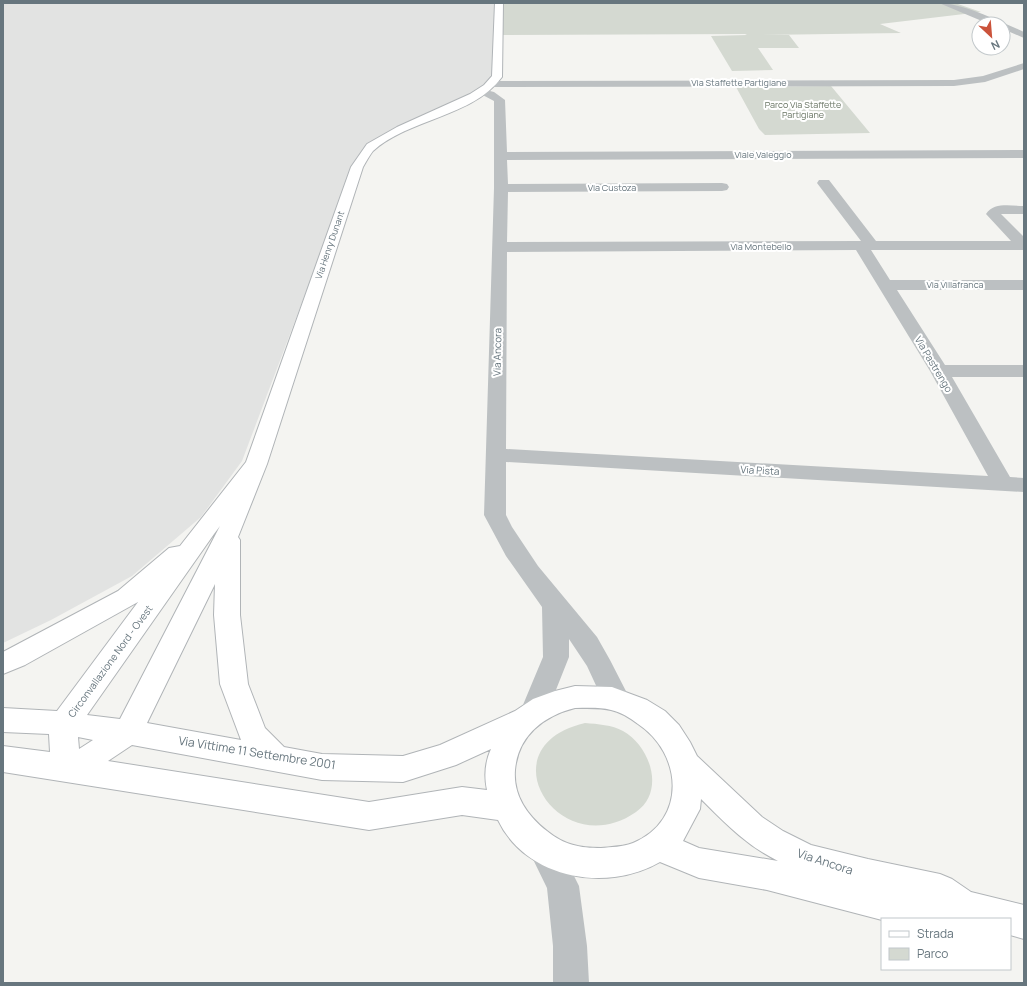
<svg xmlns="http://www.w3.org/2000/svg" width="1027" height="986" font-family="Manrope,sans-serif">
  <style>
    .built { fill: #e2e3e2 }
    .green { fill: #d4d9d1 }
    .lines { fill: none; stroke-linecap: round; stroke-linejoin: round }
    .major-casing { stroke: #b0b4b7; stroke-width: 2 }
    .minor { fill: #bcc0c2; fill-rule: evenodd }
    .major { fill: #fff; fill-rule: evenodd }
    .labels { text-anchor: middle; stroke-width: 4; stroke-linejoin: round; paint-order: stroke }
    .far-street-label { font-size: 9px; fill: #67767e; stroke: #fff }
    .far-park-label { font-size: 9px; fill: #6a7665; stroke: #fff }
    .street-label { font-size: 10px; fill: #67767e; stroke: #fff }
    .near-street-label { font-size: 12px; fill: #67767e; stroke: #fff }
  </style>
  <rect width="100%" height="100%" fill="#f4f4f1"/>
  <!-- built -->
  <path class="built" d="M 3,3 L 497,3 L 496,74 L 484,86 L 458,101 L 377,138 L 357,157 L 242,461 L 201,517 L 132,576 L 51,620 L 3,643 Z"/>
  <!-- green -->
  <path class="green" d="M 497,3 L 955,3 L 981,12 L 880,24 L 901,33 L 757,35 L 789,35 L 799,48 L 758,48 L 773,70 L 732,71 L 711,36 L 747,35 L 745,34 L 497,35 Z
    M 831,86 L 870,133 L 765,135 L 759,129 L 736,87 Z
    M 585,723 C 598,724 612,725 623,731 C 650,746 666,791 636,812 C 560,865 483,747 585,723 Z"/>
  <g class="lines">
    <!-- major casing -->
    <g class="major-casing">
      <path id="major" d="M 495,3 L 503,3 L 502,77 C 473,117 408,119 373,151 C 369,156 366,162 363,167 L 267,464 L 238,537 L 240,540 L 240,615 L 248,684 L 265,728 L 284,747 L 322,754 L 403,756 L 440,745 L 515,711 L 533,699 L 555,691 L 575,686 L 612,687 L 647,700 L 665,711 L 679,725 L 690,742 L 697,756 L 762,817 L 783,831 L 811,845 L 868,859 L 940,874 L 952,879 L 971,892 L 1024,905 L 1024,939 L 1010,935 L 1010,919 L 882,920 L 767,890 L 699,878 L 660,862 C 607,893 526,879 498,820 L 462,815 L 369,830 L 3,772 L 3,746 L 50,752 L 49,734 L 3,732 L 3,708 L 57,711 L 138,602 L 25,665 L 3,674 L 3,652 L 118,591 L 169,548 L 180,546 L 246,462 L 351,167 L 367,144 L 397,127 L 470,94 L 484,85 L 492,76 ZM 220,526 L 120,719 L 87,715 L 214,534 ZM 215,584 L 214,615 L 220,684 L 241,740 L 147,723 ZM 575,708 C 587,708 600,707 611,710 C 621,712 630,718 638,724 C 682,753 688,820 633,843 C 623,847 611,847 601,848 C 580,848 564,845 547,831 C 528,816 513,796 515,770 C 518,736 543,716 575,708 ZM 78,737 L 93,740 L 79,749 ZM 132,745 L 322,780 L 403,782 L 456,765 L 491,749 C 485,762 484,776 487,790 L 462,787 L 369,802 L 108,761 ZM 701,799 C 725,823 747,846 778,861 L 699,848 L 683,841 L 700,809 Z"/>
    </g>
    <!-- minor -->
    <path class="minor" d="M 939,3 C 962,3 1002,22 1024,32 L 1024,38 L 1003,29 L 1003,24 L 989,24 Z
      M 1024,63 L 1024,69 L 985,82 L 954,86 L 493,87 L 488,84 L 493,81 L 954,80 L 983,76 Z
      M 482,89 L 494,92 L 505,100 L 507,152 L 1024,150 L 1024,158 L 507,160 L 508,184 L 722,183 L 727,184 L 729,187 L 727,190 L 722,191 L 508,192 L 507,242 L 861,241 L 817,183 L 819,180 L 829,180 L 876,241 L 1011,241 L 986,214 C 994,202 1010,206 1024,206 L 1024,214 L 1001,214 L 1024,237 L 1024,250 L 871,250 L 890,280 L 1024,280 L 1024,290 L 897,290 L 945,365 L 1024,365 L 1024,377 L 952,377 L 1010,477 L 1024,478 L 1024,492 L 506,462 L 506,515 L 512,527 L 538,566 L 597,637 L 610,660 L 630,699 L 626,707 L 616,710 L 606,707 L 587,666 L 569,639 L 569,657 L 544,720 L 534,724 L 524,720 L 520,712 L 543,657 L 542,607 L 506,556 L 484,515 L 494,188 L 494,101 L 477,92 ZM 856,250 L 930,371 L 988,476 L 506,449 L 507,252 Z
      M 544,834 L 555,838 L 579,886 L 587,946 L 589,983 L 553,983 L 553,946 L 547,888 L 528,849 L 533,838 Z"/>
    <!-- major -->
    <use href="#major" class="major"/>
  </g>
  <g class="labels">
    <!-- far-street labels -->
    <g class="far-street-label">
      <text x="739" y="86">Via Staffette Partigiane</text>
      <text x="763" y="158">Viale Valeggio</text>
      <text x="612" y="191">Via Custoza</text>
      <text transform="translate(330 245) rotate(-71)" y="3">Via Henry Dunant</text>
      <text x="761" y="250">Via Montebello</text>
      <text x="955" y="288">Via Villafranca</text>
    </g>
    <!-- far-park labels -->
    <g class="far-park-label">
      <text x="803" y="108">Parco Via Staffette<tspan x="803" dy="10">Partigiane</tspan></text>
    </g>
    <!-- street labels -->
    <g class="street-label">
      <text transform="translate(497 352) rotate(-89)" y="4">Via Ancora</text>
      <text transform="translate(934 364) rotate(59)" y="4">Via Pastrengo</text>
      <text transform="translate(760 470) rotate(3)" y="4">Via Pista</text>
      <text transform="translate(110 661) rotate(-54)" y="4">Circonvallazione Nord - Ovest</text>
    </g>
    <!-- near-street labels -->
    <g class="near-street-label">
      <text transform="translate(257 753) rotate(9)" y="4">Via Vittime 11 Settembre 2001</text>
      <text transform="translate(825 862) rotate(18)" y="4">Via Ancora</text>
    </g>
  </g>
  <!-- border -->
  <rect width="1027" height="986" fill="none" stroke="#67767e" stroke-width="8"/>
  <!-- legend -->
  <rect x="881" y="918" width="130" height="52" fill="#ffffff" stroke="#c2c8cb"/>
  <rect x="889" y="931" width="20" height="6" fill="#ffffff" stroke="#c2c8cb"/>
  <text x="917" y="938" font-size="12" fill="#67767e">Strada</text>
  <rect x="889" y="948" width="20" height="12" fill="#d4d9d1" stroke="#c2c8cb"/>
  <text x="917" y="958" font-size="12" fill="#67767e">Parco</text>
  <!-- north arrow -->
  <g transform="translate(991 36) rotate(154)"><circle r="19" fill="#ffffff" stroke="#c2c8cb"/>
  <path d="M0-3L7 15L0 10L-7 15Z" fill="#cb533b"/>
  <text y="-6" font-size="11" font-weight="bold" text-anchor="middle" fill="#67767e">N</text>
  </g>
</svg>
